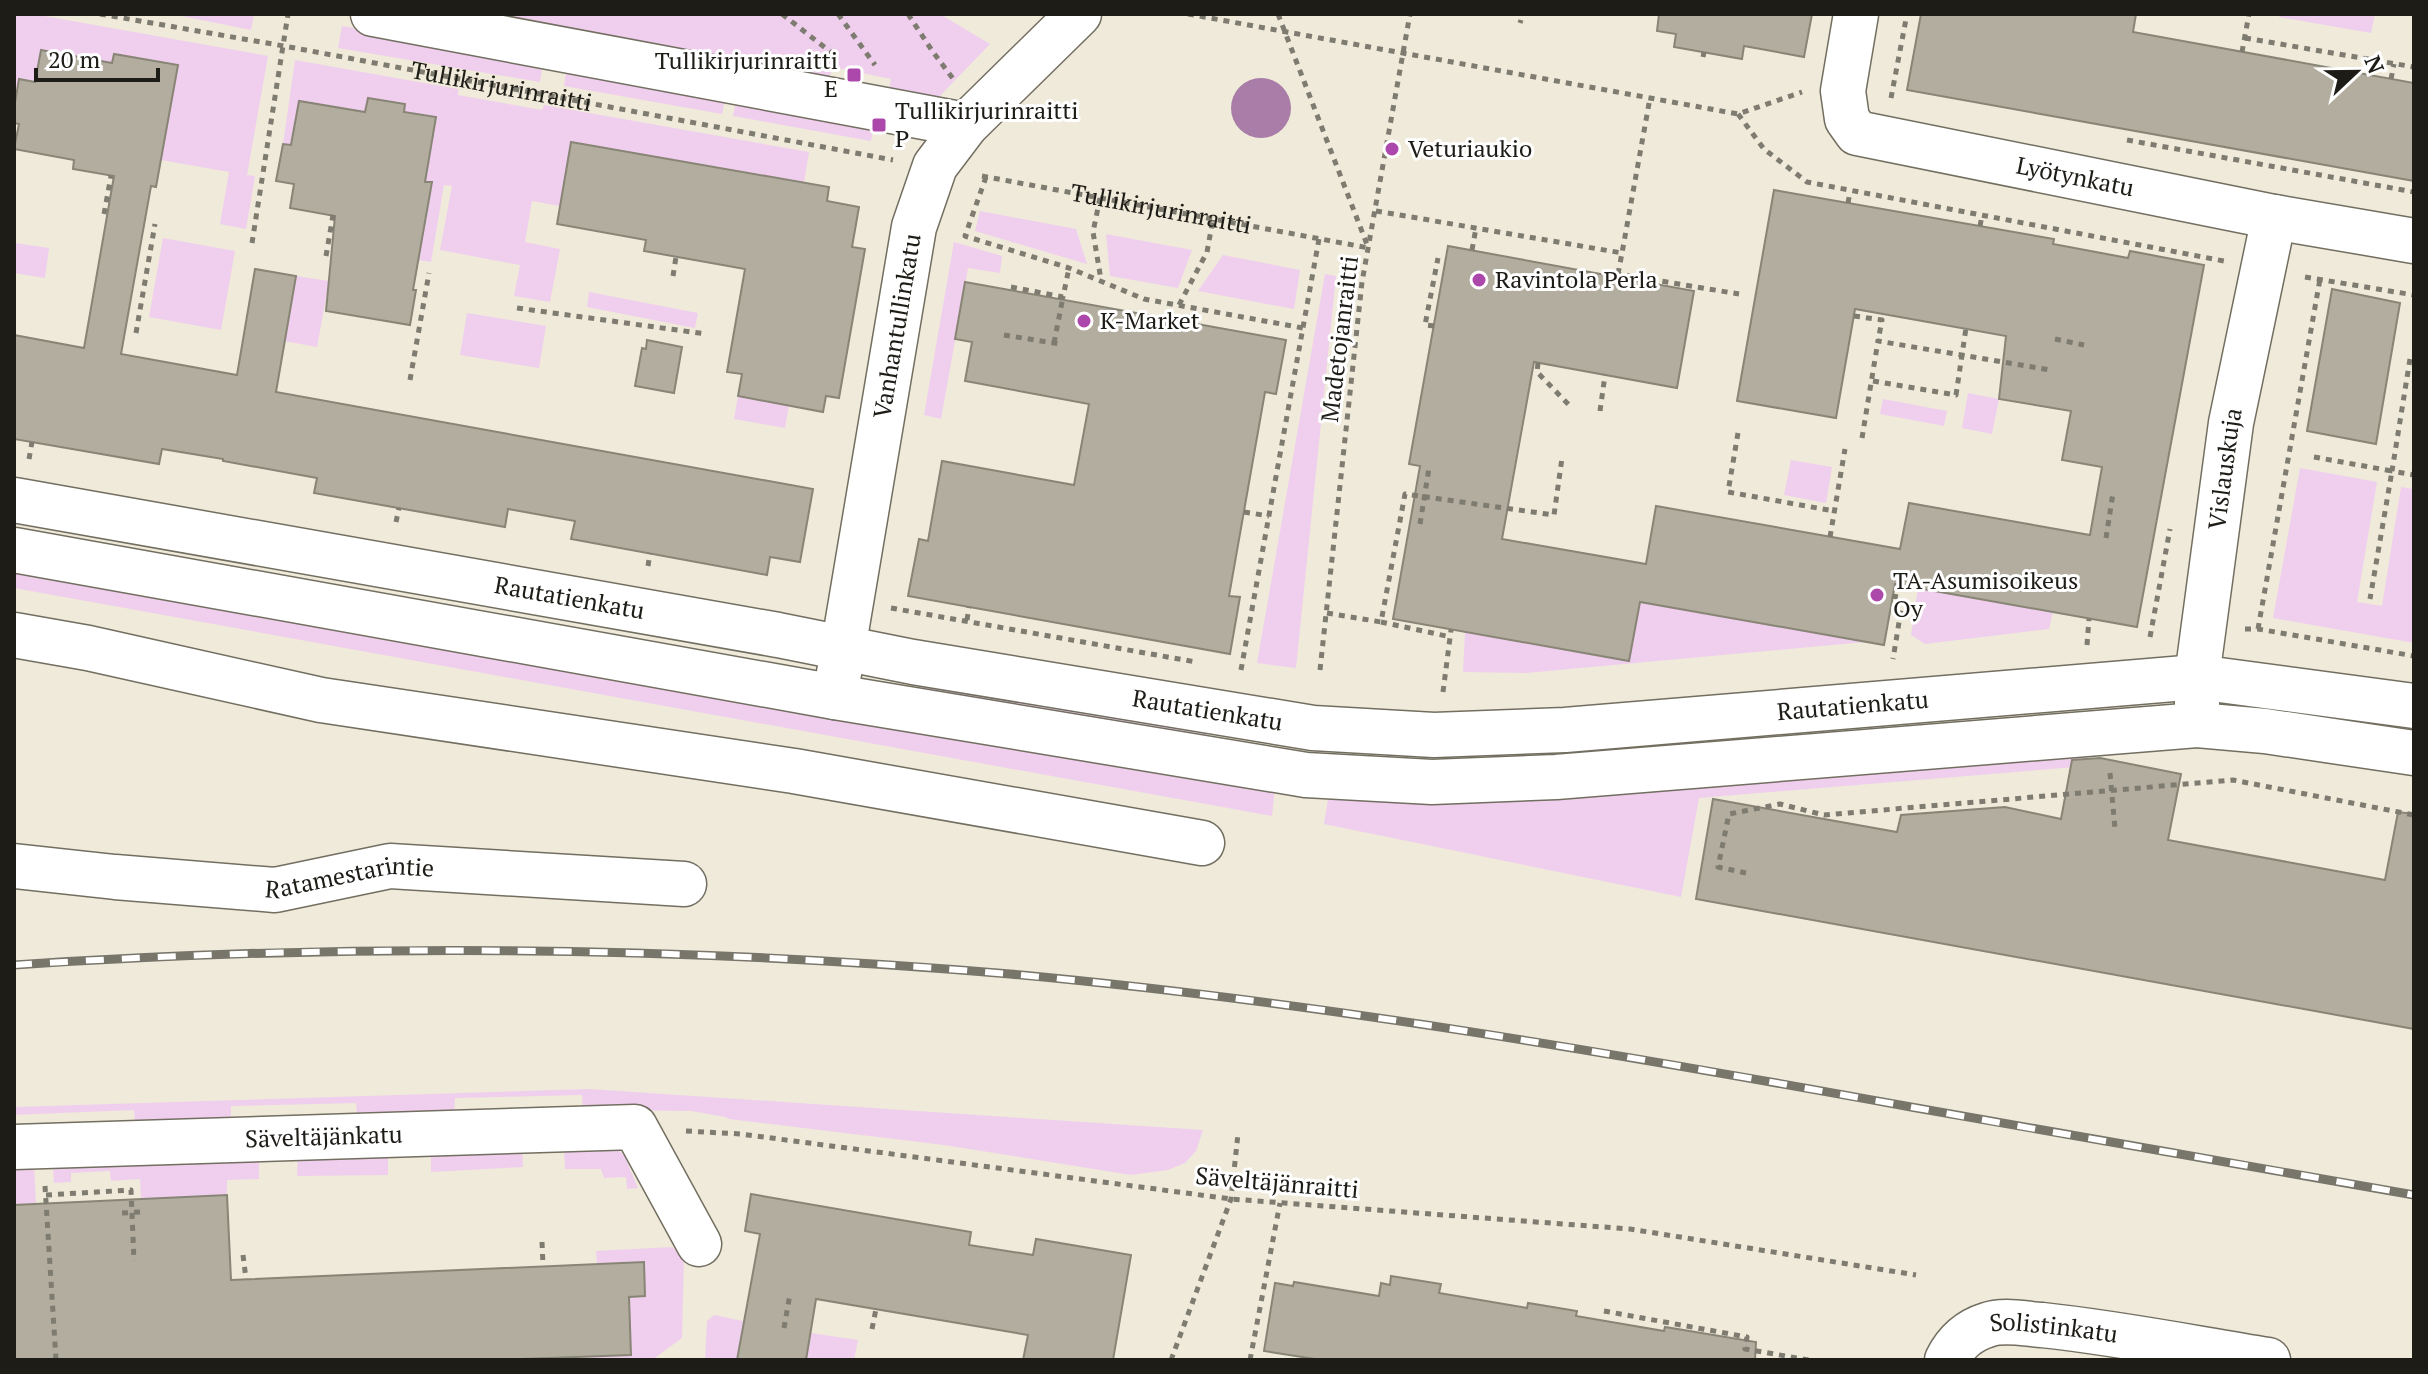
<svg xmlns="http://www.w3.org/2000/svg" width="2428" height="1374" font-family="'PT Serif',serif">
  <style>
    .green { fill: #f0cfee }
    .water { fill: #a97da8 }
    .building { fill: #b2ad9e; stroke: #898576; stroke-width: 2 }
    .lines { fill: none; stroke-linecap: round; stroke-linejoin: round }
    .minor-casing { stroke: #726e60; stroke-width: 47 }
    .major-casing { stroke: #726e60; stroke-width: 47 }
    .path { stroke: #7e7b70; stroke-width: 5; stroke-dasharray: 6 6; stroke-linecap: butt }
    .minor { stroke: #fff; stroke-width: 44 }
    .major { stroke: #fff; stroke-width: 44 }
    .rail-casing { stroke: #78756b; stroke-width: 9 }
    .rail { stroke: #fff; stroke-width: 6; stroke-dasharray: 18; stroke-linecap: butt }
    .poi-dot { fill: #ac47ac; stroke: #fff; stroke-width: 3 }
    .labels { text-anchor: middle; stroke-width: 6; stroke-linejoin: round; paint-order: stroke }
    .poi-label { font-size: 24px; fill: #1e1c17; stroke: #fff; text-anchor: start }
    .street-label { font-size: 24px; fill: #1e1c17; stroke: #fff }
  </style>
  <rect width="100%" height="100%" fill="#efeada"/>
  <!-- green -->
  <path class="green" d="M 14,14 L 33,14 L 268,56 L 247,175 L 255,176 L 246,229 L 220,224 L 229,172 L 161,160 L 178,66 L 114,54 L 112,63 L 41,50 L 35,82 L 19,79 L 16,97 L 14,96 Z
    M 171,14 L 254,14 L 251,30 Z
    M 465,14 L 940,14 L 990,44 L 937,99 L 889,89 L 891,79 L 833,67 L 829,78 Z
    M 2280,14 L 2375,14 L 2371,33 L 2279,17 Z
    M 342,26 L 543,61 L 540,82 L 338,48 Z
    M 295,60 L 458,89 L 458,95 L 542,110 L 544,105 L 809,152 L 804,183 L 571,142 L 560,206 L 532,201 L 525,242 L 560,249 L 550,302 L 514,296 L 520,265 L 440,250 L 452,186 L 444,185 L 431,262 L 418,260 L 431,182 L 425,182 L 436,117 L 404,112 L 405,104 L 368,98 L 365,112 L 299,101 L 291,145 L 283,144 Z
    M 567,66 L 726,94 L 722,114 L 564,86 Z
    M 737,96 L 844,115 L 842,125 L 873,131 L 871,141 L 733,116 Z
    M 980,211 L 1076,229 L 1087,264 L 975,231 Z
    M 1106,234 L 1192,250 L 1178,288 L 1110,276 Z
    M 163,238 L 235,251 L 221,330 L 149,317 Z
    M 954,242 L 1002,256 L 1000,273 L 968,268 L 941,419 L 924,415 Z
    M 15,243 L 49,248 L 45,278 L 14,273 Z
    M 1223,255 L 1300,270 L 1294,309 L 1198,291 Z
    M 1325,274 L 1336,276 L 1296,668 L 1257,663 Z
    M 296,276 L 329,281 L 317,347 L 284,341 Z
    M 589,292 L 698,313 L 695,328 L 587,307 Z
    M 467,313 L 546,326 L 539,368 L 460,355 Z
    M 1968,393 L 1999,399 L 1992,434 L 1962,428 Z
    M 738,396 L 789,405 L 785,428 L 734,419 Z
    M 1883,399 L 1947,411 L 1944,426 L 1880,414 Z
    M 1791,460 L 1832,467 L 1826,503 L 1784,495 Z
    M 2300,468 L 2377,482 L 2357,602 L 2382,606 L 2401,487 L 2414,489 L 2414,643 L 2273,618 Z
    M 14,564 L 1275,787 L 1272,816 L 14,588 Z
    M 1918,588 L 2053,612 L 2049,629 L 1925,644 L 1911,635 Z
    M 1640,602 L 1865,642 L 1526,673 L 1463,672 L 1465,632 L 1628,661 Z
    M 915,684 L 1207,733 L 1207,736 L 921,690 Z
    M 2086,748 L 2088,766 L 1699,798 L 1681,897 L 1324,824 L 1329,793 Z
    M 589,1089 L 1203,1130 L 1196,1151 L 1185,1163 L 1168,1170 L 1131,1175 L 944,1145 L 729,1119 L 725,1117 L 692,1111 L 583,1110 L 582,1095 L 455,1098 L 454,1114 L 357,1116 L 356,1103 L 231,1106 L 231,1120 L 135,1124 L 134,1110 L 14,1115 L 14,1107 Z
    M 613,1146 L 624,1155 L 638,1188 L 627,1189 L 626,1177 L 604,1178 L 601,1169 L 565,1169 L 564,1147 Z
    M 522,1148 L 523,1167 L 431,1172 L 431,1153 Z
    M 388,1152 L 388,1175 L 297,1176 L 298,1153 Z
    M 259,1156 L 259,1179 L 227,1180 L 227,1195 L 141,1199 L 140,1179 L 111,1181 L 110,1171 L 71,1173 L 71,1182 L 54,1183 L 53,1165 Z
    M 34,1165 L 36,1204 L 14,1205 L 14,1166 Z
    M 672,1247 L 684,1256 L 682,1338 L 652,1360 L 496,1360 L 631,1355 L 629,1297 L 645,1296 L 644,1262 L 597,1264 L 596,1251 Z
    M 714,1315 L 743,1321 L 737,1360 L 705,1360 L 707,1321 Z
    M 811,1333 L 858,1340 L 854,1360 L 806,1360 Z"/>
  <!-- water -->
  <path class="water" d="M1231 108a30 30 0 1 1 60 0a30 30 0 1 1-60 0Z"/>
  <!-- building -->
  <path class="building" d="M 1659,14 L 1812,14 L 1804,57 L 1744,46 L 1742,59 L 1674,47 L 1676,34 L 1657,31 Z
    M 1921,14 L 2136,14 L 2133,32 L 2414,83 L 2414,181 L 1907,90 Z
    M 41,50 L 112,63 L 114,54 L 178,65 L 156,187 L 151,186 L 121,354 L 237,375 L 255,269 L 296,276 L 276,392 L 813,489 L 800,562 L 770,557 L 767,575 L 571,539 L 575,521 L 508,509 L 505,527 L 314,493 L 317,478 L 223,461 L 223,459 L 162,449 L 159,464 L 14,439 L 14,335 L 84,348 L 114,176 L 73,169 L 74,160 L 14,149 L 19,124 L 14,123 L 14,108 L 19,79 L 35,82 Z
    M 368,98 L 405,104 L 404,112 L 436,117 L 425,182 L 432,182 L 413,290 L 416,290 L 410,325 L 326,311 L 335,216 L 290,208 L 294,184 L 276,181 L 283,144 L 291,145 L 299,101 L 365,112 Z
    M 571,142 L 829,187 L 827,201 L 859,207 L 852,247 L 865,249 L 839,398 L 826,396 L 823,412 L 738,396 L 742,374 L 727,372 L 745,269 L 644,251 L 646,240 L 557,224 Z
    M 1774,190 L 2054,239 L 2053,244 L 2128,258 L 2130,251 L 2204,265 L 2137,627 L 1895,584 L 1884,645 L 1640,602 L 1629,661 L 1393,619 L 1420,466 L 1409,464 L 1448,246 L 1694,291 L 1677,388 L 1534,362 L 1502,539 L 1646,564 L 1656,506 L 1900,549 L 1909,503 L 2090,535 L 2102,467 L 2062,460 L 2071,411 L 1999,399 L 2006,336 L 1855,309 L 1836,418 L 1737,401 Z
    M 965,282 L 1286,340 L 1276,394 L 1265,392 L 1229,596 L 1240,597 L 1230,654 L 908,596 L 919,539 L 928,541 L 942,461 L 1074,485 L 1089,404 L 965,381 L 972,342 L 955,339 Z
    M 2332,289 L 2400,303 L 2376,444 L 2307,431 Z
    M 647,340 L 682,347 L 674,393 L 635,386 L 642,348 L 646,349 Z
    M 2100,758 L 2181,774 L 2168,840 L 2385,880 L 2398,812 L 2414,814 L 2414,1029 L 1696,899 L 1713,799 L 1897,832 L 1901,815 L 2005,807 L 2061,819 L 2072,760 Z
    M 751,1194 L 971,1232 L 969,1245 L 1033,1255 L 1036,1239 L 1131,1255 L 1113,1360 L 1023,1360 L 1028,1335 L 816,1299 L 806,1360 L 737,1360 L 760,1234 L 745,1231 Z
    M 227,1195 L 231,1280 L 644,1262 L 645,1296 L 629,1297 L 631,1355 L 496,1360 L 14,1360 L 14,1205 Z
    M 1391,1276 L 1441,1284 L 1439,1293 L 1527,1308 L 1528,1303 L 1577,1311 L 1576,1316 L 1664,1331 L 1665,1327 L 1756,1342 L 1755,1360 L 1321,1360 L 1264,1351 L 1275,1283 L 1293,1286 L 1294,1282 L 1379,1296 L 1381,1283 L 1390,1285 Z"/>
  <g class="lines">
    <!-- minor casing -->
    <g class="minor-casing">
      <g id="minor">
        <path d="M 373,14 L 966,125"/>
        <path id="s3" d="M 1856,14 L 1843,91 L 1847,119 L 1857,133 L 2274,217 L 2414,241"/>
        <path d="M 14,635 L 88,648 L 321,700 L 794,771 L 1202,843"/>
        <path id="s4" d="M 835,697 L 914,227 L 935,166 L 966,125 L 1079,14"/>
        <path id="s5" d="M 2197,725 L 2197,677 L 2231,423 L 2274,217"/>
        <path id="s6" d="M 14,866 L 115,877 L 275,890 L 390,866 L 684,884"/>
        <path id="s7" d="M 14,1147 L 635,1127 L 699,1244"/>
        <path id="s8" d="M 1947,1360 C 1956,1342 1968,1331 1987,1325 C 2004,1319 2025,1324 2042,1325 C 2118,1333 2193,1348 2268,1360"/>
      </g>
    </g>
    <!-- major casing -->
    <g class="major-casing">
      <g id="major">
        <path id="s9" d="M 14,500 L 778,635 L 913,662 L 1313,728 L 1434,735 L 1565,730 L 2197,677 L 2414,706"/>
        <path d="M 14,550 L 835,697 L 1306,775 L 1432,782 L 1556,777 L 2197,725 L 2265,731 L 2414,753"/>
      </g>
    </g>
    <!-- path -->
    <g class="path">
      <path id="s1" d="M 100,14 L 284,46 L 893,160"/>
      <path d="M 782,14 L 837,57"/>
      <path d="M 838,14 L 875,65"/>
      <path d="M 908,14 L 933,52 L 954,80"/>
      <path d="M 1188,14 L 1738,114 L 1802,92"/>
      <path d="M 1278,14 L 1368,247"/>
      <path d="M 1520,23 L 1521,20"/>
      <path d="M 2245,38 L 2414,67"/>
      <path d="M 2242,52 L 2249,14"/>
      <path d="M 1703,57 L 1704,52"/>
      <path d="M 2391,79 L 2394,64"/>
      <path d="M 1891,98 L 1907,14"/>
      <path d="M 1738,114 L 1764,149 L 1807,182 L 2224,261"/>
      <path d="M 2127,140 L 2414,192"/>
      <path id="s2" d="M 982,176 L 1369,248"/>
      <path d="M 986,177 L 965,236 L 1069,268 L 1144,299 L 1303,328"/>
      <path d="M 1100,198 L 1093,232 L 1101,280"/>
      <path d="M 1848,203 L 1850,192"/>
      <path d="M 1376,211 L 1622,253 L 1650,98"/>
      <path d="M 104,214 L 111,176"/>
      <path d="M 1980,226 L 1982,216"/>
      <path d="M 252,243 L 288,14"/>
      <path d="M 1472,250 L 1476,228"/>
      <path d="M 326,256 L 333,215"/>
      <path d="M 1618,274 L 1622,253"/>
      <path d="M 673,276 L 676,257"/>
      <path d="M 1618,277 L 1618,274 L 1739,294"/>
      <path d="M 2305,277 L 2414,295"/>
      <path d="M 1011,287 L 1063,297 L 1069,268"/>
      <path d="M 1179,305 L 1207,252 L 1213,219"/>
      <path d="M 517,308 L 706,334"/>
      <path d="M 1854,316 L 1882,320 L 1878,341"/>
      <path d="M 1434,326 L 1425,325 L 1438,258"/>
      <path d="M 136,333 L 155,224"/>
      <path d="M 1004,335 L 1060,344"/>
      <path d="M 2055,339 L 2084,345"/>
      <path d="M 1054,343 L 1063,297"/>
      <path d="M 2410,359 L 2392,471 L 2414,475"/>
      <path d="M 1538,363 L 1537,372 L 1570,406"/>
      <path d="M 410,380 L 429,273"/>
      <path d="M 1873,381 L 1956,395 L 1966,328"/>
      <path d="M 1600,411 L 1605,375"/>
      <path d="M 1738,433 L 1728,492 L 1834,511"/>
      <path d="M 1862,438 L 1878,341 L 2050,370"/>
      <path d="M 2314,457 L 2392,471 L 2370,599"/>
      <path d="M 29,459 L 32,442"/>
      <path d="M 1244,512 L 1269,516"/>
      <path d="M 396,522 L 399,508"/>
      <path d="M 1420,524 L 1429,468"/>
      <path d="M 1830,537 L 1845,449"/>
      <path d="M 2106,538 L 2113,493"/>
      <path d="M 648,566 L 650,553"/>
      <path d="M 1892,596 L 1903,598 L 1893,659"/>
      <path d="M 891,608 L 1196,662"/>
      <path d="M 1327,613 L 1381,622 L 1405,494 L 1554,515 L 1562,458"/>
      <path d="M 967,620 L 969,607"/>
      <path d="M 1381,622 L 1451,637"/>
      <path d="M 2245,629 L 2258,629 L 2414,656"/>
      <path d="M 2258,629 L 2320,279"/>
      <path d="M 2150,637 L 2170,529"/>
      <path d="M 2087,645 L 2089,619"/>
      <path d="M 1241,670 L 1319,239"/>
      <path d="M 1320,670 L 1362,282 L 1410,14"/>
      <path d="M 1443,692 L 1451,630"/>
      <path d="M 2110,773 L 2115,829"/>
      <path d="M 1746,873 L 1718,867 L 1729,814 L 1780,804 L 1824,815 L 2233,780 L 2414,815"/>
      <path d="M 686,1131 L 741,1134 L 1231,1199 L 1630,1229 L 1916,1275"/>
      <path d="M 45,1186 L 56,1360"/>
      <path d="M 46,1195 L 131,1190 L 134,1261"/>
      <path d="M 122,1213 L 141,1212"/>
      <path d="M 542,1242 L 543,1266"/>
      <path d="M 243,1255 L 246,1279"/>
      <path d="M 1604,1311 L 1747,1337 L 1745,1349 L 1809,1360"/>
      <path d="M 784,1328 L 790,1294"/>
      <path d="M 872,1329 L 876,1309"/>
      <path d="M 1171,1360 L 1231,1199 L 1238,1134"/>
      <path d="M 1250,1360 L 1280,1203"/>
    </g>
    <!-- minor -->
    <use href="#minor" class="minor"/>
    <!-- major -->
    <use href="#major" class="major"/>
    <!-- rail casing -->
    <g class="rail-casing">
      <path id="rail" d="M 14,965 C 345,943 679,946 1010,974 C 1312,1001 1612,1053 1911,1107 C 2079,1137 2246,1165 2414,1195"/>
    </g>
    <!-- rail -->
    <use href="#rail" class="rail"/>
  </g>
  <!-- markers -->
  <g class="poi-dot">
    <rect x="846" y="67" width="16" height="16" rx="4"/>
    <rect x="871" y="117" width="16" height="16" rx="4"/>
    <circle cx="1392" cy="149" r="8"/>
    <circle cx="1479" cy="280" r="8"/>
    <circle cx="1084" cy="321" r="8"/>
    <circle cx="1877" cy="595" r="8"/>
  </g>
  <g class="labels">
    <!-- poi labels -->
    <g class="poi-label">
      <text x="838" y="69" text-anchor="end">Tullikirjurinraitti<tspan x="838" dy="28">E</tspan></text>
      <text x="895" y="119">Tullikirjurinraitti<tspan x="895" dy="28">P</tspan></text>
      <text x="1408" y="157">Veturiaukio</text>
      <text x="1495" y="288">Ravintola Perla</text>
      <text x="1100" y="329">K-Market</text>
      <text x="1893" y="589">TA-Asumisoikeus<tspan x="1893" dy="28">Oy</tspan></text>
    </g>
    <!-- street labels -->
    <g class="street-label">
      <text dy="8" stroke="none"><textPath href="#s1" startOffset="408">Tullikirjurinraitti</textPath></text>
      <text dy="8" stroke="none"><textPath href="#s3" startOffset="346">Lyötynkatu</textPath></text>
      <text dy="8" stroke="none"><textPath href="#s2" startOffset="182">Tullikirjurinraitti</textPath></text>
      <text dy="8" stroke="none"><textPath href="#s4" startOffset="376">Vanhantullinkatu</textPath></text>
      <text transform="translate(1340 339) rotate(-83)" y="8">Madetojanraitti</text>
      <text dy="8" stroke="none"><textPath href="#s5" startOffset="258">Vislauskuja</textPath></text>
      <text dy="8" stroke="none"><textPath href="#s9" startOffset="564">Rautatienkatu</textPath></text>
      <text dy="8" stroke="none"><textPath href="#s9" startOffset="1860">Rautatienkatu</textPath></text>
      <text dy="8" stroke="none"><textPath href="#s9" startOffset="1212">Rautatienkatu</textPath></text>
      <text dy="8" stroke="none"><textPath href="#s6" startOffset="338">Ratamestarintie</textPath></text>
      <text dy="8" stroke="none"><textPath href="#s7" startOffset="310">Säveltäjänkatu</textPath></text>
      <text transform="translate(1277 1183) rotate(5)" y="8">Säveltäjänraitti</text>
      <text dy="8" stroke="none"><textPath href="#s8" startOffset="122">Solistinkatu</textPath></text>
    </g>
  </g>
  <!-- border -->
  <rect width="2428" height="1374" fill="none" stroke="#1e1c17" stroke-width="32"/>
  <!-- north arrow -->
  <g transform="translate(2356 72) rotate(68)" stroke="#ffffff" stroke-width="6" paint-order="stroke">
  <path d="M0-6L14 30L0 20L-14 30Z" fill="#1e1c17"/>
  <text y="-12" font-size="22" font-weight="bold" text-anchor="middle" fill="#1e1c17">N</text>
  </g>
  <!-- scale -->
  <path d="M36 68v12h122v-12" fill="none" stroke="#1e1c17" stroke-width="4"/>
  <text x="48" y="68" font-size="24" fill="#1e1c17" stroke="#ffffff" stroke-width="6" paint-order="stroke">20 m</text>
</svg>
